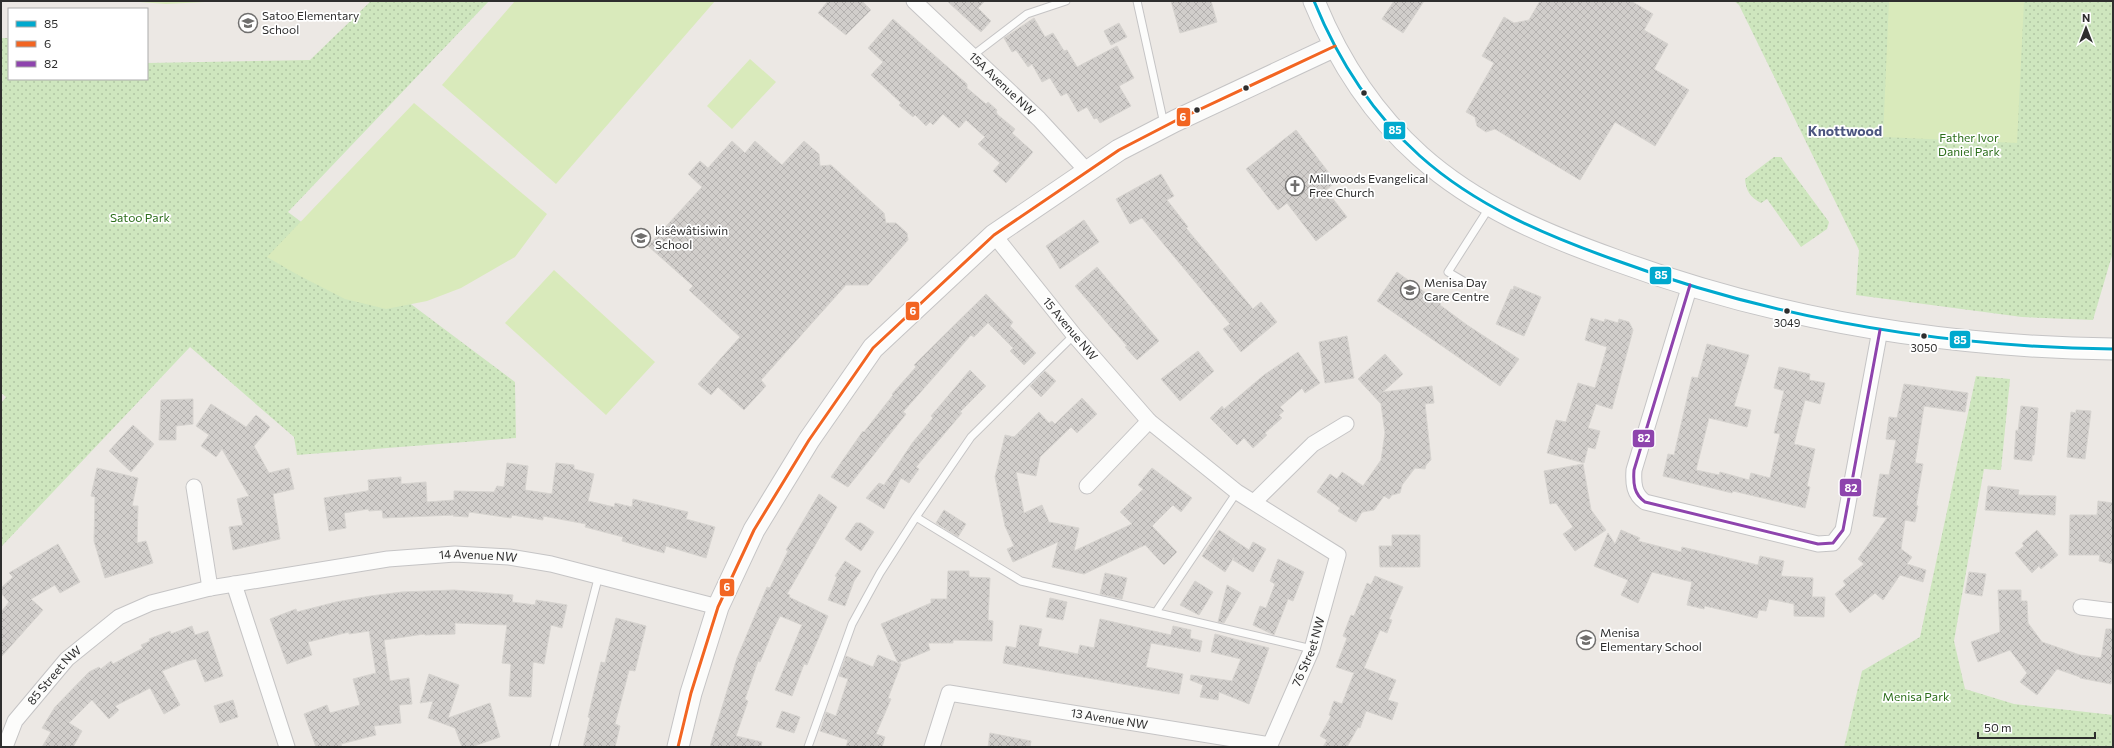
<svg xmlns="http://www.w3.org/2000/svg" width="2114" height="748" font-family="Commissioner,sans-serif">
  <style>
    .park { fill: url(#park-dots) }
    .pitch { fill: #d9eabb }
    .building { fill: url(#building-cross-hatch); stroke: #d7d4d0 }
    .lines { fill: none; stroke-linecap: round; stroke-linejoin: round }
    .lane-casing { stroke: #c5c4c5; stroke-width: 9 }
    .street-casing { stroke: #c5c4c5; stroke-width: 17 }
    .secondary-casing { stroke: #c5c4c5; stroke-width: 23 }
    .lane { stroke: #fcfcfb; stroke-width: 7 }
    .street { stroke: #fcfcfb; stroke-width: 15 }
    .secondary { stroke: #fcfcfb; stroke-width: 21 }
    .bus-1-casing { stroke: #fff; stroke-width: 6 }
    .bus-2-casing { stroke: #fff; stroke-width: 6 }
    .bus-3-casing { stroke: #fff; stroke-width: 6 }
    .bus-1 { stroke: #00a9ce; stroke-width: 3 }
    .bus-2 { stroke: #f26522; stroke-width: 3 }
    .bus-3 { stroke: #8e44ad; stroke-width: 3 }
    .bus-dot { fill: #2e2e2e; stroke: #fff; stroke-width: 1.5 }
    .labels { text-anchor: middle; stroke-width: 3.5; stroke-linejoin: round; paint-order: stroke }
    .bus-label { font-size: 11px; fill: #2e2e2e; stroke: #fff }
    .poi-label { font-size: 12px; fill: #2e2e2e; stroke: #fff; text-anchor: start }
    .street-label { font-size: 12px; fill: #2e2e2e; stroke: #fff }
    .park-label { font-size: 12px; fill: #2c6e1b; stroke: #fff }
    .quarter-label { font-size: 14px; font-weight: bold; fill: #4d5680; stroke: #fff }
    .line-badge { stroke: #fff; stroke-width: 1.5 }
    .badge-label { font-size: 11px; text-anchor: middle; font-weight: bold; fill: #fff }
  </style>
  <defs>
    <pattern id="park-dots" width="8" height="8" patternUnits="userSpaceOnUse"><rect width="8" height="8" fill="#cee6be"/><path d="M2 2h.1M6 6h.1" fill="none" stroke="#b1c6a4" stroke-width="1.8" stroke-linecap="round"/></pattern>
    <pattern id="building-cross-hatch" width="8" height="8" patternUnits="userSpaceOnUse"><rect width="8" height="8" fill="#d1cecb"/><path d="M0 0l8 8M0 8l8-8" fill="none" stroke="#b4b1af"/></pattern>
  </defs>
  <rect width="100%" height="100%" fill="#ece8e4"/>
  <!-- park -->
  <path class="park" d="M 371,1 L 489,1 L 288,212 L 515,382 L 516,438 L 297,455 L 294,437 L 190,347 L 1,547 L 1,403 L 6,397 L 1,393 L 1,38 L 9,38 L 9,79 L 147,79 L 147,63 L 310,60 Z
    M 1734,1 L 2113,1 L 2113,252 L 2093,320 L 2022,317 L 1856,295 L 1859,250 L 1739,5 Z
    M 1774,157 L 1781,157 L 1829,222 L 1827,229 L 1801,247 L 1767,199 L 1761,203 C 1750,197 1746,191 1745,179 Z
    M 1976,376 L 2010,379 L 2001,470 L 1984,469 L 1954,641 L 1965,689 L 2014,704 L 2113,715 L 2113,747 L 1844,747 L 1862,671 L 1920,637 Z"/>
  <!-- pitch -->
  <path class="pitch" d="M 126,1 L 205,1 L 205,2 L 166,4 Z
    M 515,1 L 715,1 L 556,184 L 442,85 Z
    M 1889,1 L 2024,1 L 2017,143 L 1883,137 Z
    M 750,59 L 776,82 L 732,129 L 707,106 Z
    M 414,103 L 547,214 L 515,257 L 461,288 L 427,301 L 386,309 L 345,299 L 298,275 L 267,257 Z
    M 554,270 L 655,362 L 606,415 L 505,323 Z"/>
  <!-- building -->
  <path class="building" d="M 828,1 L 862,1 L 871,10 L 846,35 L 818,13 Z
    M 947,1 L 985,1 L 978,8 L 991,21 L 981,32 Z
    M 1171,1 L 1211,1 L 1217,22 L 1180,33 Z
    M 1394,1 L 1424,1 L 1403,33 L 1382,19 Z
    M 1540,1 L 1631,1 L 1653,14 L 1644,30 L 1668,44 L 1654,69 L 1689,90 L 1655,146 L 1615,122 L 1580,180 L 1495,129 L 1486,132 L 1477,126 L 1475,117 L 1466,112 L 1494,63 L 1482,56 L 1504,17 L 1514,23 L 1529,20 Z
    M 1034,18 L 1045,37 L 1053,33 L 1064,51 L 1067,50 L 1077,67 L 1117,46 L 1134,78 L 1119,86 L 1131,106 L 1100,123 L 1097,118 L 1094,119 L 1087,107 L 1078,112 L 1067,93 L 1061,96 L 1050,78 L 1042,82 L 1032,64 L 1028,67 L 1016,50 L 1012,52 L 1004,38 Z
    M 893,19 L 967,84 L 967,88 L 986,104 L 988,102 L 997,110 L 996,112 L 998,115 L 1015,129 L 1012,133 L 1033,152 L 1006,183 L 993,171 L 1000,163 L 978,144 L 985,137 L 966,120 L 959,128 L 943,114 L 933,125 L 930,122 L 926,126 L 915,115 L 913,117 L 899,105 L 901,103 L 871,75 L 883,62 L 868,48 Z
    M 1119,23 L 1127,37 L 1111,45 L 1104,31 Z
    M 1296,130 L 1336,182 L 1326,190 L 1347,217 L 1316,241 L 1287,203 L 1278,210 L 1246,169 Z
    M 732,141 L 745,153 L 755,141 L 782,165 L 804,141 L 819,154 L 820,166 L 831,165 L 884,213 L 886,223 L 896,223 L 907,233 L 908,240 L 868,285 L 846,285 L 761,380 L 766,386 L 744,410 L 718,387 L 711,395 L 698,384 L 740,337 L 689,290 L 693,286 L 648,246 L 702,187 L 688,174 L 700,161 L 708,168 Z
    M 1161,174 L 1174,196 L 1167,200 L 1188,227 L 1186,228 L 1253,309 L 1261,302 L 1277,322 L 1241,352 L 1223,329 L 1230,324 L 1142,218 L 1130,224 L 1116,199 Z
    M 1084,220 L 1099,242 L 1060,269 L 1046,246 Z
    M 1097,267 L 1159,341 L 1137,360 L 1125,347 L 1127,346 L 1075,286 Z
    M 1397,272 L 1441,304 L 1440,305 L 1467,325 L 1519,359 L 1500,386 L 1377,301 Z
    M 1514,286 L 1541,297 L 1524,336 L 1496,324 L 1511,289 L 1513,290 Z
    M 986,294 L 1013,322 L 1010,326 L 1036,353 L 1024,365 L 1010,351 L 1013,348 L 988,323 L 974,337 L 971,335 L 903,412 L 906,414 L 848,487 L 831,477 L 863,431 L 864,432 L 893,395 L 892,394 L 916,367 L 914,365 Z
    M 1591,318 L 1604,322 L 1605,319 L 1618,323 L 1619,319 L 1629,322 L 1633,330 L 1612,409 L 1596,404 L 1588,428 L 1600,431 L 1595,449 L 1588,447 L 1584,463 L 1547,453 L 1556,420 L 1566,422 L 1578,383 L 1595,388 L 1607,347 L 1585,340 Z
    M 1347,336 L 1354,378 L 1325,383 L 1319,342 Z
    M 1707,344 L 1749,355 L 1734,406 L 1751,410 L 1747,427 L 1709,418 L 1696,470 L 1719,475 L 1720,472 L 1749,480 L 1751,473 L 1770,478 L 1780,434 L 1774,433 L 1784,391 L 1774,388 L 1779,367 L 1810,374 L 1809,380 L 1825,383 L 1820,404 L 1805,400 L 1794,444 L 1815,449 L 1807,486 L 1810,487 L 1805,508 L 1733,491 L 1732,493 L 1663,476 L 1668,454 L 1674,455 L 1692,377 L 1698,378 Z
    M 1198,351 L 1214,371 L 1180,401 L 1161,379 Z
    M 1298,352 L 1320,383 L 1305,393 L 1302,388 L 1280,407 L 1284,411 L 1279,415 L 1282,418 L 1265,433 L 1267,435 L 1253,448 L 1244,438 L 1237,445 L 1210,418 L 1222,406 L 1224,409 L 1264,375 Z
    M 1385,354 L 1403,374 L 1383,392 L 1432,386 L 1434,403 L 1425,404 L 1431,460 L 1426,465 L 1425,469 L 1415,468 L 1402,485 L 1400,493 L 1392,495 L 1389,499 L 1384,496 L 1374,510 L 1362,512 L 1356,522 L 1338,511 L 1340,508 L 1317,492 L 1330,474 L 1337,479 L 1342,472 L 1363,486 L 1381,460 L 1385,433 L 1381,404 L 1358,379 Z
    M 970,370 L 986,386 L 960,412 L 962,413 L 916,467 L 919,469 L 909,483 L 901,478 L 884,509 L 866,498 L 879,483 L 884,485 L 913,442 L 933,418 L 931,416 Z
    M 1045,371 L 1056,381 L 1041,397 L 1030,386 Z
    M 1904,384 L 1968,393 L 1965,412 L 1924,406 L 1915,463 L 1923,464 L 1916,505 L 1918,506 L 1915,522 L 1905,520 L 1901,549 L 1912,557 L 1907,564 L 1926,570 L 1923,582 L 1900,575 L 1883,600 L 1875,593 L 1850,613 L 1835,594 L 1846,585 L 1843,581 L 1864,564 L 1858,559 L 1887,518 L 1873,516 L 1880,474 L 1889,475 L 1896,440 L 1886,439 L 1889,417 L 1897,418 Z
    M 1082,398 L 1097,414 L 1077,433 L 1071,427 L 1040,457 L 1036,476 L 1016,472 L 1024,513 L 1042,505 L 1049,522 L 1079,528 L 1074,551 L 1132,524 L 1120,512 L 1143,489 L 1138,485 L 1152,468 L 1192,498 L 1181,512 L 1173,505 L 1152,526 L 1177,552 L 1164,565 L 1145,545 L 1084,574 L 1052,567 L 1058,542 L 1013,562 L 1007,549 L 1014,546 L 1005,526 L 995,477 L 1005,435 L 1014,437 L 1039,412 L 1049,423 L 1052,421 L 1055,424 Z
    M 193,399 L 193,424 L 176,426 L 176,440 L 159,440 L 161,400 Z
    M 211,404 L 246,427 L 256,415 L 270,427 L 254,446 L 269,473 L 289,468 L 294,489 L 273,494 L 280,539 L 233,550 L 229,527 L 243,525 L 237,499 L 249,496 L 222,449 L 216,457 L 201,446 L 209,435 L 196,426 Z
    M 2021,406 L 2038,408 L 2034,455 L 2032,455 L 2032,461 L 2014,459 L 2016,430 L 2018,431 Z
    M 2076,410 L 2091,411 L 2085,459 L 2067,457 L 2071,412 L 2076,413 Z
    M 133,425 L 154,444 L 131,472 L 109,451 Z
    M 507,463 L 528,466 L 525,490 L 552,494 L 556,463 L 574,465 L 574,469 L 594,474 L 588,501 L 614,507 L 615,503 L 632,507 L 633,499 L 688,512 L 686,519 L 715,527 L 706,558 L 666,546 L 664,553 L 622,541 L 623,537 L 585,527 L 586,524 L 543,516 L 543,520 L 512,515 L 511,518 L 469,512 L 468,517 L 453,516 L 454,515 L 383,518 L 382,510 L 369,511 L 368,509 L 344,513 L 346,528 L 329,531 L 324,498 L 367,491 L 369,490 L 368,480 L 401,477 L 401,484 L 426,482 L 427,502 L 454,500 L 454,491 L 494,492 L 497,486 L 504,487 Z
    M 1583,464 L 1591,510 L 1606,530 L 1575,551 L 1563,534 L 1573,527 L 1556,503 L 1550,504 L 1544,471 Z
    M 97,468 L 138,478 L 132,506 L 138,506 L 137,543 L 146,541 L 153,563 L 105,578 L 94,541 L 95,497 L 91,496 Z
    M 1988,486 L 2019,490 L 2018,495 L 2056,496 L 2055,515 L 1985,510 Z
    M 819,494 L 837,507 L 787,594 L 790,595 L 789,597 L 828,616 L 807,665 L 804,664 L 792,696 L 775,690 L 802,625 L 780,616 L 774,628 L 760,662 L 758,661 L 745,699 L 748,701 L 736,736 L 762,742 L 761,747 L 710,747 L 737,658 L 767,587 L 770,588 L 788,551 L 786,550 Z
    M 2098,501 L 2113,503 L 2113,564 L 2099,561 L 2100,555 L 2069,555 L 2070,515 L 2097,515 Z
    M 944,510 L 966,524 L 958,537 L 936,523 Z
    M 856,523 L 861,523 L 874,532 L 861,551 L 845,539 Z
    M 1219,530 L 1249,550 L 1253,542 L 1266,549 L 1253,572 L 1233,560 L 1234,557 L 1225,572 L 1202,556 Z
    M 1621,530 L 1640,538 L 1638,541 L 1681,552 L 1682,547 L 1758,565 L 1760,556 L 1784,561 L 1781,576 L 1813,578 L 1812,597 L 1825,597 L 1824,617 L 1794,616 L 1794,604 L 1769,599 L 1766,611 L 1759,610 L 1757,618 L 1705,606 L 1704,609 L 1687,605 L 1692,582 L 1652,572 L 1638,603 L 1621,595 L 1628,580 L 1594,566 L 1608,533 L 1615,544 Z
    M 2037,530 L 2058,555 L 2041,569 L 2039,566 L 2032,573 L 2015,553 L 2024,546 L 2022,543 Z
    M 1392,535 L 1420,535 L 1420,567 L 1380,567 L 1379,546 L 1392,546 Z
    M 58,544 L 80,582 L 60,593 L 55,585 L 31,599 L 43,610 L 1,657 L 1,612 L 9,602 L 1,593 L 1,588 L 13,577 L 9,573 Z
    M 1278,559 L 1304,572 L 1293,601 L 1288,599 L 1274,635 L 1253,625 L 1260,606 L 1266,608 L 1275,584 L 1270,581 Z
    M 845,561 L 861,571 L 854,581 L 845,606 L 828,600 L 837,577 L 835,576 Z
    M 948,571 L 969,571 L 969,577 L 990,578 L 988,620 L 993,621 L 992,641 L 953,640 L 953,643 L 928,643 L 930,650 L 898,663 L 901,664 L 888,698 L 891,699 L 876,734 L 885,737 L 882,747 L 846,747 L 848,740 L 820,731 L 826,712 L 836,716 L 848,679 L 839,676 L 846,656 L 873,667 L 878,655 L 898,663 L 881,624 L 931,603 L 931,599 L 947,599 Z
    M 1969,572 L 1986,574 L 1982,596 L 1965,593 Z
    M 1105,573 L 1127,578 L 1122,599 L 1100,594 Z
    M 1375,576 L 1403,587 L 1389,619 L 1392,620 L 1387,633 L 1380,630 L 1364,668 L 1396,680 L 1388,700 L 1398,703 L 1392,720 L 1366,711 L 1360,728 L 1358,727 L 1347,747 L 1323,747 L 1327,740 L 1320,736 L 1331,716 L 1329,715 L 1334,701 L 1342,704 L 1354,673 L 1336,667 L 1347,638 L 1343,636 L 1351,615 L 1354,616 L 1367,583 L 1371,585 Z
    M 1195,581 L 1213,592 L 1199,615 L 1180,605 Z
    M 1227,585 L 1241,593 L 1224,623 L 1218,622 Z
    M 454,590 L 513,595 L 512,602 L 535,605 L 536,600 L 567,605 L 562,628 L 551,625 L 544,664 L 533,662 L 531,697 L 509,696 L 511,664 L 502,663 L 507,625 L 455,623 L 455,634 L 425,635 L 424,634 L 384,640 L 390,681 L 409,678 L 412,704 L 399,705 L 401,723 L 374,726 L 376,735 L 341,744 L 342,747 L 316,747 L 304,714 L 327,705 L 330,713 L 360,705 L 353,679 L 376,673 L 369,631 L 349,634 L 349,632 L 308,642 L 312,655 L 287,664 L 270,619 L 296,609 L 297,612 L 336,602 L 371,596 L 402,592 Z
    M 1998,590 L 2021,590 L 2021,601 L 2027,601 L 2028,623 L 2042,642 L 2080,655 L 2101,658 L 2106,629 L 2113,629 L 2113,671 L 2111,684 L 2080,678 L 2080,677 L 2057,669 L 2037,695 L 2020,682 L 2027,673 L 2010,650 L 1978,662 L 1971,642 L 2000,632 Z
    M 1050,598 L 1067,602 L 1063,620 L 1046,617 Z
    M 616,618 L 646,626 L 635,671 L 629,670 L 624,690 L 615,724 L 620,726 L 615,747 L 583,747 L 590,718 L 588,717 L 601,662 L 605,663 Z
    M 1100,619 L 1171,635 L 1173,626 L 1191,630 L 1190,638 L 1202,641 L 1200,652 L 1151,643 L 1146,667 L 1183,674 L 1179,694 L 1003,663 L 1006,646 L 1016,648 L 1020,625 L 1042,629 L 1038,646 L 1078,654 L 1080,645 L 1094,648 Z
    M 192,626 L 195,635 L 208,631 L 223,676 L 205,682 L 196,659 L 187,661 L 162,671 L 180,705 L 164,714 L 150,688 L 115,706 L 119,710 L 109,719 L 92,700 L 69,723 L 82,731 L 73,747 L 42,747 L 51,732 L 42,728 L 55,707 L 89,672 L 99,667 L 101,669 L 111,661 L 113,664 L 143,648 L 141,645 L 150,641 L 149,639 L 170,631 L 171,634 Z
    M 1215,634 L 1269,648 L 1249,704 L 1219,692 L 1218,700 L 1200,697 L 1203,685 L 1190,680 L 1191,675 L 1232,681 L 1241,659 L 1211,652 Z
    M 429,674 L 459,685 L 448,718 L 490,703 L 500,737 L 471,747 L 462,747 L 455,728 L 428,718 L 433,701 L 420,703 Z
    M 233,700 L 238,717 L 220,723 L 214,706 Z
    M 782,711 L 800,717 L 794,733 L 776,727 Z
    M 990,733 L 1031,741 L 1030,747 L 988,747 Z"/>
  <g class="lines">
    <!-- lane casing -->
    <g class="lane-casing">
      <path id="lane" d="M 1137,1 L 1164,124
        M 972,56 L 1027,14 L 1066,1
        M 1465,282 L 1448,272 L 1489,208
        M 916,517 L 1021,581 L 1312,649
        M 1156,612 L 1237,492
        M 554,747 L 599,575
        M 808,747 L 852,624 L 880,573 L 916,517 L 971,437 L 1074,335"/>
    </g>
    <!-- street casing -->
    <g class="street-casing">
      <g id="street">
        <path id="s1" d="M 914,1 L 1039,119 L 1087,171"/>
        <path d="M 1690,285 L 1634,470 C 1633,484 1634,494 1645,502 L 1818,544 L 1833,543 L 1843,530 L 1880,330"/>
        <path d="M 1087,486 L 1149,421"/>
        <path d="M 194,487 L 210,588"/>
        <path d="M 1254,502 L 1313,444 L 1346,424"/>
        <path d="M 234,584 L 287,747"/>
        <path d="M 2081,607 L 2113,611"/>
        <path id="s2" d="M 5,747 L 15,721 L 67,659 L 119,617 L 151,603 L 210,588 L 388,559 L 455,554 L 509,557 L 551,564 L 718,607"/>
        <path id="s3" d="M 932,747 L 949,693 L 1270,745 L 1312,649 L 1338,555 L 1237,492 L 1149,421 L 1074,335 L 994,235"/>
      </g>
    </g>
    <!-- secondary casing -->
    <g class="secondary-casing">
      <path id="secondary" d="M 1314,1 C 1338,60 1373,114 1420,156 C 1476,206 1545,235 1615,260 C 1775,319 1943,347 2113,349
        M 678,747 L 691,693 L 718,607 L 754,530 L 809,440 L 873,348 L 994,235 L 1119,150 L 1175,121 L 1335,46"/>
    </g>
    <!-- lane -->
    <use href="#lane" class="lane"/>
    <!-- street -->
    <use href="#street" class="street"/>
    <!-- secondary -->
    <use href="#secondary" class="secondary"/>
    <!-- bus-1 casing -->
    <g class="bus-1-casing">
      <path id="bus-1" d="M 1314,1 C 1338,60 1373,114 1420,156 C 1476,206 1545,235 1615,260 C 1775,319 1943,347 2113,349"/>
    </g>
    <!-- bus-2 casing -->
    <g class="bus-2-casing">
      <path id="bus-2" d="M 678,747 L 691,693 L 718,607 L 754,530 L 809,440 L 873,348 L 994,235 L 1119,150 L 1175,121 L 1335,46"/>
    </g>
    <!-- bus-3 casing -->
    <g class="bus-3-casing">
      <path id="bus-3" d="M 1690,285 L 1634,470 C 1633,484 1634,494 1645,502 L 1818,544 L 1833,543 L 1843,530 L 1880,330"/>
    </g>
    <!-- bus-1 -->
    <use href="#bus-1" class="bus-1"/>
    <!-- bus-2 -->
    <use href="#bus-2" class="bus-2"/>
    <!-- bus-3 -->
    <use href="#bus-3" class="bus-3"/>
  </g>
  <!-- icons -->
  <defs>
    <g id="school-ring" transform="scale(1)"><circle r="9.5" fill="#fff" stroke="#706f6e" stroke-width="1.5"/><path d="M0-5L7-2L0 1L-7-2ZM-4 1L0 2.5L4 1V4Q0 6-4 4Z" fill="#706f6e"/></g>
    <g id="church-ring" transform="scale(1)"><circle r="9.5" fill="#fff" stroke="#706f6e" stroke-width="1.5"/><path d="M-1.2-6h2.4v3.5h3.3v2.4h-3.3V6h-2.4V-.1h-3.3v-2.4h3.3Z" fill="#706f6e"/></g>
  </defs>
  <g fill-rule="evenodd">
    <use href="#school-ring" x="248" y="23"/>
    <use href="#church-ring" x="1295" y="186"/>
    <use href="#school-ring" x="641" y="238"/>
    <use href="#school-ring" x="1410" y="290"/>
    <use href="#school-ring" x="1586" y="640"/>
  </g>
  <!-- markers -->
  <g class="bus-dot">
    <circle cx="1246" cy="88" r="3.5"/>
    <circle cx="1364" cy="93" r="3.5"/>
    <circle cx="1197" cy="110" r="3.5"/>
    <circle cx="1787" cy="311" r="3.5"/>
    <circle cx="1924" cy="336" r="3.5"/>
  </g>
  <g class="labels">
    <!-- bus labels -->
    <g class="bus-label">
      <text x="1787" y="327">3049</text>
      <text x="1924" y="352">3050</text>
    </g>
    <!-- poi labels -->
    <g class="poi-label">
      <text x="262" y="20">Satoo Elementary<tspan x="262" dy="14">School</tspan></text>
      <text x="1309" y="183">Millwoods Evangelical<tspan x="1309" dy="14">Free Church</tspan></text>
      <text x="655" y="235">kisêwâtisiwin<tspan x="655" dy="14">School</tspan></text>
      <text x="1424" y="287">Menisa Day<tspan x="1424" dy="14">Care Centre</tspan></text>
      <text x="1600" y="637">Menisa<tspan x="1600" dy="14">Elementary School</tspan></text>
    </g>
    <!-- street labels -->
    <g class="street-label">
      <text dy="4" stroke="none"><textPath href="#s1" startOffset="121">15A Avenue NW</textPath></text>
      <text transform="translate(1070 329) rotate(50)" y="4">15 Avenue NW</text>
      <text dy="4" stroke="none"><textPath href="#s2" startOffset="542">14 Avenue NW</textPath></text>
      <text dy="4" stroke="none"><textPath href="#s3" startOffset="483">76 Street NW</textPath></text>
      <text dy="4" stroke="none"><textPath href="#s2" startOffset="88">85 Street NW</textPath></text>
      <text dy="4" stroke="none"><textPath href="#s3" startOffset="219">13 Avenue NW</textPath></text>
    </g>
    <!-- park labels -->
    <g class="park-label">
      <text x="1969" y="142">Father Ivor<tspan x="1969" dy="14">Daniel Park</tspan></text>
      <text x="140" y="222">Satoo Park</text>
      <text x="1916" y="701">Menisa Park</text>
    </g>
    <!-- quarter labels -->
    <g class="quarter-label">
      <text x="1845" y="136">Knottwood</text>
    </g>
  </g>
  <g class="line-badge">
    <rect x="1176" y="107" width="15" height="20" rx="4" fill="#f26522"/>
    <rect x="1383" y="121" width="23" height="19" rx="4" fill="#00a9ce"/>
    <rect x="1649" y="266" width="23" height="19" rx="4" fill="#00a9ce"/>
    <rect x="905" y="301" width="15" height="20" rx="4" fill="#f26522"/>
    <rect x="1949" y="330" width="22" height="19" rx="4" fill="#00a9ce"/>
    <rect x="1632" y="429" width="23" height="19" rx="4" fill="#8e44ad"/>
    <rect x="1839" y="478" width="23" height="19" rx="4" fill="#8e44ad"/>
    <rect x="719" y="578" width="16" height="19" rx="4" fill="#f26522"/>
  </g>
  <g class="badge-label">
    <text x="1183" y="121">6</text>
    <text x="1395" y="134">85</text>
    <text x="1661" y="279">85</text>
    <text x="913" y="315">6</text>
    <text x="1960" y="344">85</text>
    <text x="1644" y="442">82</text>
    <text x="1851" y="492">82</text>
    <text x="727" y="591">6</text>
  </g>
  <!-- border -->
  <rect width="2114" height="748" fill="none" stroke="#2e2e2e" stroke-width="4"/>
  <!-- legend -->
  <rect x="8" y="8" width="140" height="72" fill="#ffffff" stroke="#ababab"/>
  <rect x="16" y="21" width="20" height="6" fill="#00a9ce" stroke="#ababab"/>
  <text x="44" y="28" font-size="12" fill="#2e2e2e">85</text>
  <rect x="16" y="41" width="20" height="6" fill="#f26522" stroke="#ababab"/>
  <text x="44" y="48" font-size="12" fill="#2e2e2e">6</text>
  <rect x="16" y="61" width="20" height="6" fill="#8e44ad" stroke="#ababab"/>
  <text x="44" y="68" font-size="12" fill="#2e2e2e">82</text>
  <!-- north arrow -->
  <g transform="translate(2086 28)" stroke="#ffffff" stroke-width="3" paint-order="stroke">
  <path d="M0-3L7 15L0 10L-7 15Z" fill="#2e2e2e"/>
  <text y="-6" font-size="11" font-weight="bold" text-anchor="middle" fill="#2e2e2e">N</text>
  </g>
  <!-- scale -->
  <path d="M1978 732v6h117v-6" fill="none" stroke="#2e2e2e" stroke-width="2"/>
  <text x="1984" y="732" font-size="12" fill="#2e2e2e" stroke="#ffffff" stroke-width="3" paint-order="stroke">50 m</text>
</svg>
